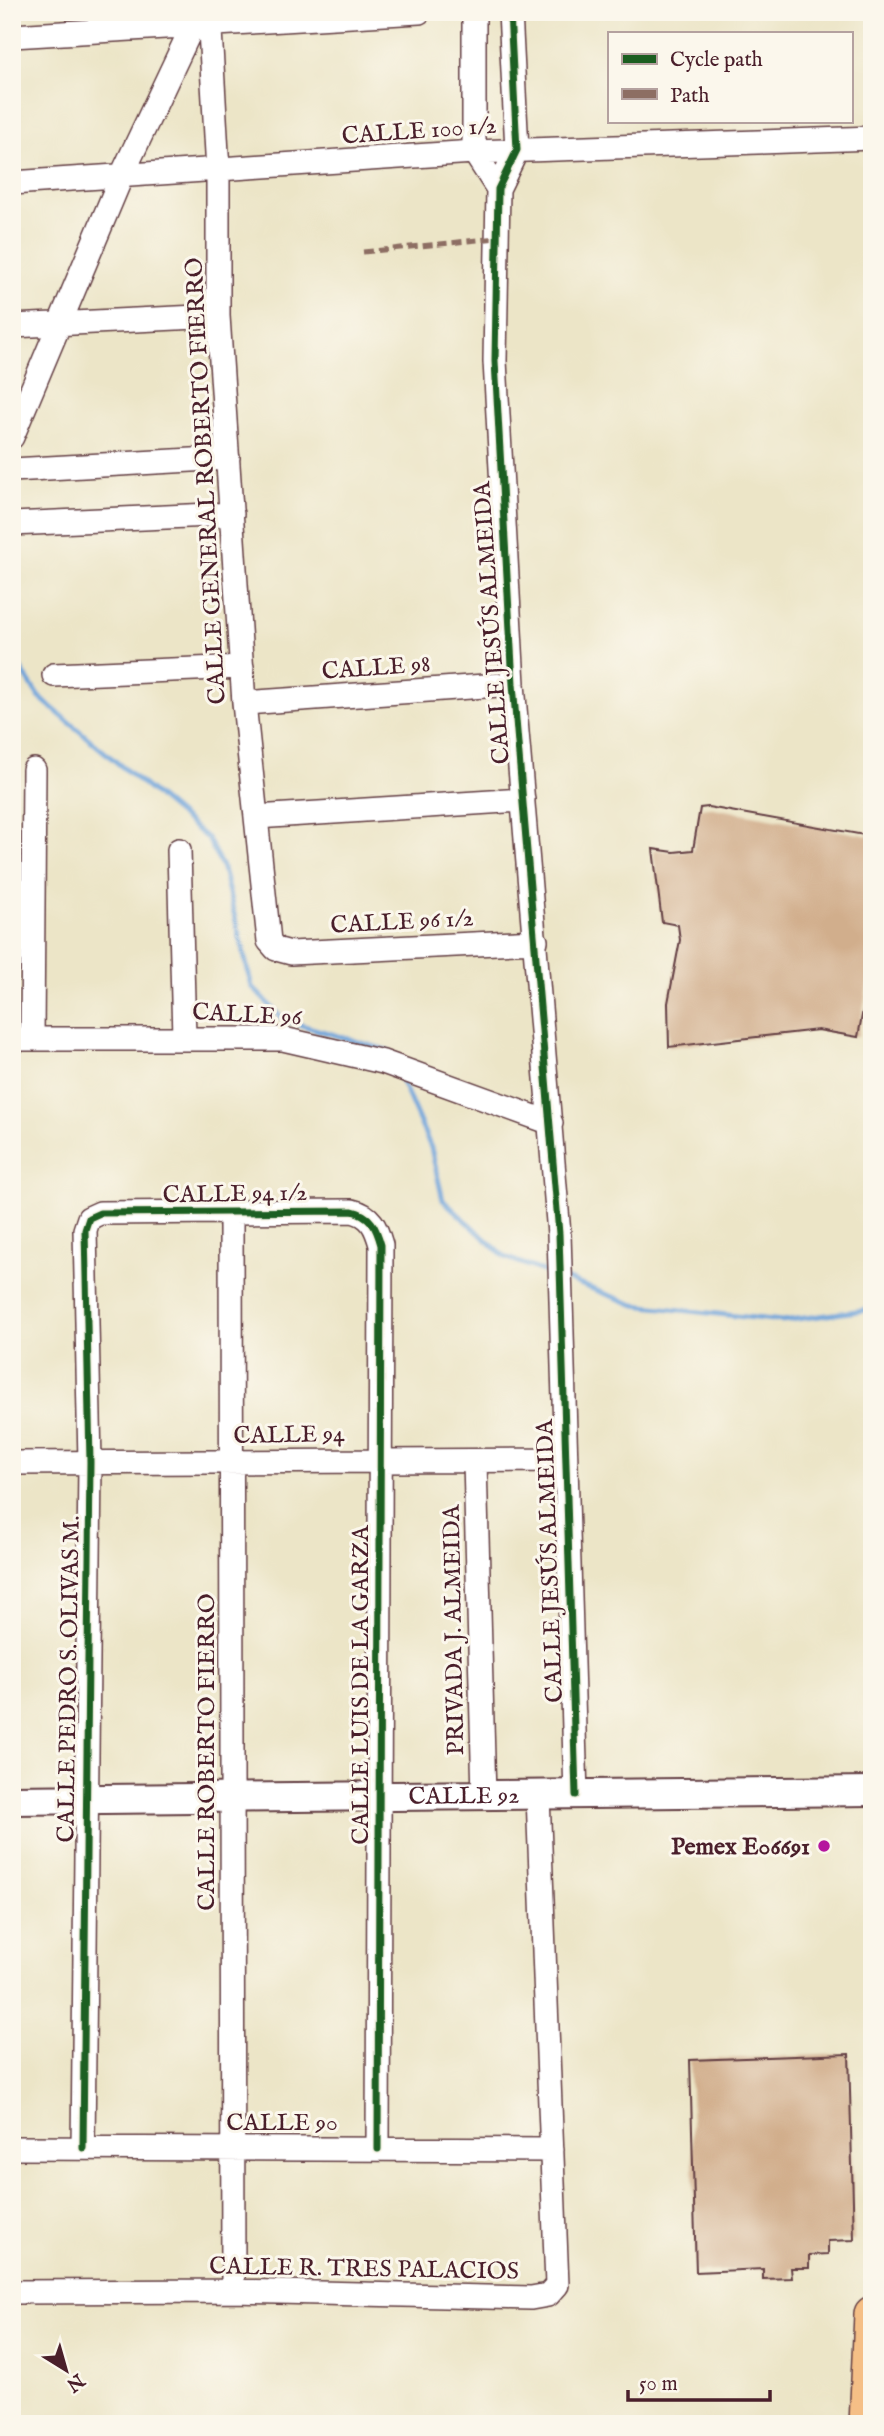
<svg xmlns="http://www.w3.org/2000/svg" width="884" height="2436" font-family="'IM FELL English',serif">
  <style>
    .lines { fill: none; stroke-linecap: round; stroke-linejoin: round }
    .stream { stroke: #6ca2d9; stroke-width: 5 }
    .building { fill: #d1ae8c }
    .minor-casing { stroke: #623d42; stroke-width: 26 }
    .tertiary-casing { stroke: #623d42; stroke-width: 32 }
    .primary-casing { stroke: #623d42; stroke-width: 38 }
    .minor { stroke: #fff; stroke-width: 23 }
    .tertiary { stroke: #fff; stroke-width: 28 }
    .primary { stroke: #f5bf86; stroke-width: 35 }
    .quiet { stroke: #8d6e63; stroke-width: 5; stroke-dasharray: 10 5; stroke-linecap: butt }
    .cycleway-casing { stroke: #fbf7ec; stroke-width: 11 }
    .cycleway { stroke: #1b5e20; stroke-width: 7 }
    .poi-dot { fill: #b5179e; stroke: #fbf7ec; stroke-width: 2.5 }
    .labels { text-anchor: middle; stroke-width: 6; stroke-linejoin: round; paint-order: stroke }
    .street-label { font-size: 24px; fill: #4a1f2b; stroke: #fbf7ec }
    .poi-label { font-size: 24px; font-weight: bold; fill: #4a1f2b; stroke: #fbf7ec; text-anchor: end }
  </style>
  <rect width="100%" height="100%" fill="#fbf7ec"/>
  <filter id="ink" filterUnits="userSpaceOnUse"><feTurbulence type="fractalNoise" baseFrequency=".0143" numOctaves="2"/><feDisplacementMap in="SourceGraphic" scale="14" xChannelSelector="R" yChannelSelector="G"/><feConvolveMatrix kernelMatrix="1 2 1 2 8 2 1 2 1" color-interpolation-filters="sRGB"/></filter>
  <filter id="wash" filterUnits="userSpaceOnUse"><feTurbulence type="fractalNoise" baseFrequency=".00686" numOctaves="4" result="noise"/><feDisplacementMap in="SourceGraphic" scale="28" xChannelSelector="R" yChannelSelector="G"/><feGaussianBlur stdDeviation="1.57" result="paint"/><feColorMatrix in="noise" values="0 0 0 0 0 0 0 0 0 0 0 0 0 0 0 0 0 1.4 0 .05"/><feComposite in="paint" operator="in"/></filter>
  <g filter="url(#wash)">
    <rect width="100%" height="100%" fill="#ece5c7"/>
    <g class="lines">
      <!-- stream -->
      <path class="stream" d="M 12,655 L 39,697 L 208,839 L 223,869 L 252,987 L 284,1020 L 389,1051 L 392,1058
        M 400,1077 L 431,1148 L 443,1200 L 505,1257 L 553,1275
        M 566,1279 L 635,1305 L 782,1321 L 872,1309"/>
    </g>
    <g id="blocks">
      <!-- building -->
      <path class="building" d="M 708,807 L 870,836 L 872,961 L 858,1037 L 818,1030 L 669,1047 L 668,1003 L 680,940 L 678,925 L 662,922 L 653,849 L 674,852 L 693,850 L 700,808 Z
        M 849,2054 L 854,2240 L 828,2241 L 828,2254 L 809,2255 L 809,2268 L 791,2268 L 792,2278 L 763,2279 L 763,2269 L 696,2272 L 690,2060 Z"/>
    </g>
  </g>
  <g filter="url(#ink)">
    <use href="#blocks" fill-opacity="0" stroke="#623d42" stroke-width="2"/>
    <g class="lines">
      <!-- minor casing -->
      <g class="minor-casing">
        <path id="minor" d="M 209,12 L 218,171 L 218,316 L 244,703 L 269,941 L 276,949 L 291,953 L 536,941
          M 474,12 L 474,152 L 498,189
          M 510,12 L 517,150 L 498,189 L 495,361 L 513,684 L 559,1234 L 576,1795
          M 12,36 L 419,12
          M 12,183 L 474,152 L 872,138
          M 12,326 L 218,316
          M 12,437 L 122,175 L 194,23
          M 12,470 L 228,458
          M 12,524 L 232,514
          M 54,675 L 242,667
          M 244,703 L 513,684
          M 256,817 L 523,800
          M 179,850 L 184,1037
          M 12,1039 L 283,1039 L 383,1062 L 551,1123
          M 32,1039 L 34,770
          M 231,1214 L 233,2291
          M 475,1462 L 484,1796
          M 12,1463 L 565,1460
          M 12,2148 L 552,2150
          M 83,2148 L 90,1462 L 85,1230 L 89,1218 L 100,1213 L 352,1211 C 371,1215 376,1227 381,1245 L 378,2149
          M 12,2292 L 233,2291 L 531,2298 L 548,2295 L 557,2285 L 538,1796"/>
      </g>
      <!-- tertiary casing -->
      <g class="tertiary-casing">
        <g id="tertiary">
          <path id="s1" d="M 12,1800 L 872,1791"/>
        </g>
      </g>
      <!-- primary casing -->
      <g class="primary-casing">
        <path id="primary" d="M 867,2424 L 872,2314"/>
      </g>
      <!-- minor -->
      <use href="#minor" class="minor"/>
      <!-- tertiary -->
      <use href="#tertiary" class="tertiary"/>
      <!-- primary -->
      <use href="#primary" class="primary"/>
      <!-- quiet -->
      <path class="quiet" d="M 363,252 L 497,238"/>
      <!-- cycleway casing -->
      <g class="cycleway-casing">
        <path id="cycleway" d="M 510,12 L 517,150 L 498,189 L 495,361 L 513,684 L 559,1234 L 576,1795
          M 83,2148 L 90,1462 L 85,1230 L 89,1218 L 100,1213 L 352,1211 C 371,1215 376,1227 381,1245 L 378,2149"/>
      </g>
      <!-- cycleway -->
      <use href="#cycleway" class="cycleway"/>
    </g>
  </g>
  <!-- markers -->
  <circle class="poi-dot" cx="824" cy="1846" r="7"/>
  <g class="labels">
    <!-- street labels -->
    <g class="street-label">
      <text transform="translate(419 130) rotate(-4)" y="8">CALLE 100 1/2</text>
      <text transform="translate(205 481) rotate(-93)" y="8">CALLE GENERAL ROBERTO FIERRO</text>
      <text transform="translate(491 623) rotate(-94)" y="8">CALLE JESÚS ALMEIDA</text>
      <text transform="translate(376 667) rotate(-4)" y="8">CALLE 98</text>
      <text transform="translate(402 921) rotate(-3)" y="8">CALLE 96 1/2</text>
      <text transform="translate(247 1014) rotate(3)" y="8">CALLE 96</text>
      <text transform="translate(235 1193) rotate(-1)" y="8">CALLE 94 1/2</text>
      <text transform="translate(289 1434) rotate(-1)" y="8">CALLE 94</text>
      <text transform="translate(549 1561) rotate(-92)" y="8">CALLE JESÚS ALMEIDA</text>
      <text transform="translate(453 1630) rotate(-91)" y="8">PRIVADA J. ALMEIDA</text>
      <text transform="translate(68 1679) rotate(-89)" y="8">CALLE PEDRO S. OLIVAS M.</text>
      <text transform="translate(360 1685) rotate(-90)" y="8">CALLE LUIS DE LA GARZA</text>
      <text transform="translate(206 1752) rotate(-90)" y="8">CALLE ROBERTO FIERRO</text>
      <text dy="8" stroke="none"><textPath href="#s1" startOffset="452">CALLE 92</textPath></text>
      <text x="282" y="2130">CALLE 90</text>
      <text transform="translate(364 2268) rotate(1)" y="8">CALLE R. TRES PALACIOS</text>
    </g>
    <!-- poi labels -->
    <g class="poi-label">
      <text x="810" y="1854">Pemex E06691</text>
    </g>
  </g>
  <!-- margin -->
  <rect width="884" height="2436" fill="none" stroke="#fbf7ec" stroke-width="42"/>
  <!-- legend -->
  <rect x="608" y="32" width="245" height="91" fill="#fbf7ec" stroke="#b4a19f" stroke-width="2"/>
  <rect x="622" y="54" width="35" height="10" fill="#1b5e20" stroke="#b4a19f" stroke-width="2"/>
  <text x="670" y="66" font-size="21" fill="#4a1f2b">Cycle path</text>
  <rect x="622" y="89" width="35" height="10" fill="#8d6e63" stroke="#b4a19f" stroke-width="2"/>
  <text x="670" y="102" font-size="21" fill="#4a1f2b">Path</text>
  <!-- north arrow -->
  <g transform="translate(66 2370) rotate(143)" stroke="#fbf7ec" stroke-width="5" paint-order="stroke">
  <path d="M0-5L12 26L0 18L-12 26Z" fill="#4a1f2b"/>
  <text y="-10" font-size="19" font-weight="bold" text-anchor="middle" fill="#4a1f2b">N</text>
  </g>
  <!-- scale -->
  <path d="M628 2390v10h142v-10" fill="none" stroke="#4a1f2b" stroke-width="3.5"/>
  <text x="639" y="2390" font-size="21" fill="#4a1f2b" stroke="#fbf7ec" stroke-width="5" paint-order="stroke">50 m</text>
</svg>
